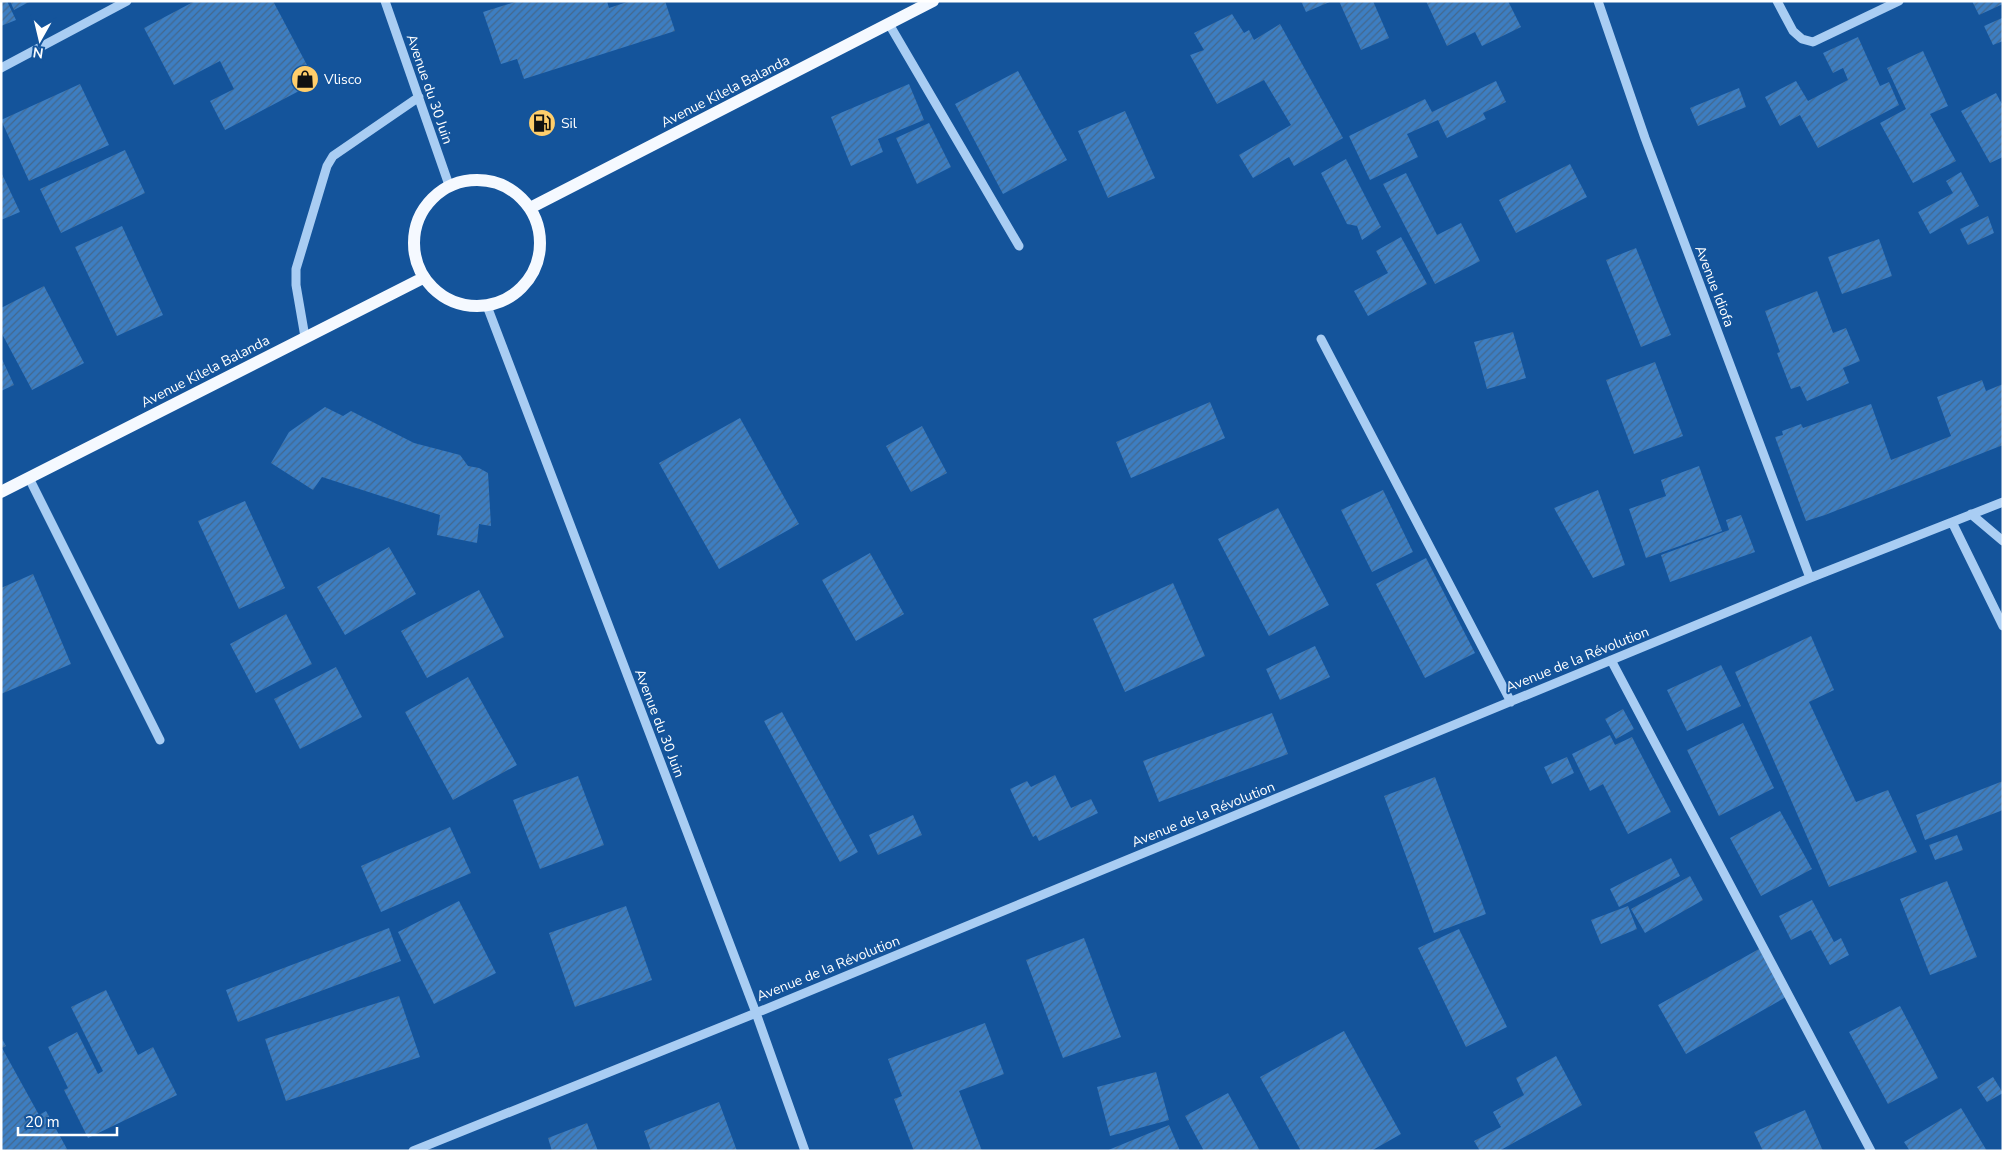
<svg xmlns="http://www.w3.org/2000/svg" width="2004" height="1152" font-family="'Nunito Sans',sans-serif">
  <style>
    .building { fill: url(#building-hatch) }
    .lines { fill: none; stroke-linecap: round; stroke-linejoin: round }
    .minor { stroke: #a9cdf3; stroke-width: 9 }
    .major { stroke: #f5f9ff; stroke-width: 12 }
    .labels { text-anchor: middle; stroke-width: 4; stroke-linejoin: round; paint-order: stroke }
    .poi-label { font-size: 14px; fill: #fff; stroke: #14549b; text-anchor: start }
    .street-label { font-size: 14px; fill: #fff; stroke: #14549b }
  </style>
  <defs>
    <pattern id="building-hatch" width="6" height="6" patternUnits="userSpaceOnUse" patternTransform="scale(1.25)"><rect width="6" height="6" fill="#3d7ec2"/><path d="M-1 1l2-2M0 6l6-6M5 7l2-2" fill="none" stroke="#44688d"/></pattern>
  </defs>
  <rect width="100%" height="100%" fill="#14549b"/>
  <!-- building -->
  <path class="building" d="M 1,1 L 7,1 L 16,20 L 1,26 Z
    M 10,1 L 31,1 L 14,10 Z
    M 195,1 L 273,1 L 316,82 L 225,130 L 210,101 L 234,89 L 220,61 L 174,85 L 144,28 Z
    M 518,1 L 607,1 L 609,8 L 630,1 L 665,1 L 675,31 L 524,79 L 517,59 L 501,64 L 483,12 Z
    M 1301,1 L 1332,1 L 1306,12 Z
    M 1339,1 L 1373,1 L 1389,38 L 1361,50 Z
    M 1426,1 L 1508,1 L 1521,27 L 1482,46 L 1475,32 L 1447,46 Z
    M 1972,1 L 2003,1 L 2003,4 L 1979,15 Z
    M 1232,14 L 1244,33 L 1249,30 L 1254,40 L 1280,24 L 1343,138 L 1294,166 L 1289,157 L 1253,178 L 1239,155 L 1291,125 L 1264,80 L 1217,104 L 1190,55 L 1204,50 L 1194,33 Z
    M 2002,18 L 2003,41 L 1993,45 L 1984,26 Z
    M 1858,37 L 1880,86 L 1889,82 L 1899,105 L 1818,148 L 1800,115 L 1780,126 L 1765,97 L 1796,81 L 1808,101 L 1848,80 L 1843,68 L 1833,73 L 1823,53 Z
    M 1923,51 L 1948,106 L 1930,114 L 1956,161 L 1913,183 L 1880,123 L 1906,109 L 1887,68 Z
    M 1018,71 L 1067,160 L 1003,194 L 955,104 Z
    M 1496,81 L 1506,102 L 1483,113 L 1486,119 L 1447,138 L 1438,120 L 1407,134 L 1418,157 L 1370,180 L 1349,136 L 1425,99 L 1432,112 Z
    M 80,84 L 109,145 L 29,181 L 1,120 Z
    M 909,84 L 924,120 L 878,139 L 883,152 L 851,166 L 831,117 Z
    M 1739,88 L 1746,107 L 1698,126 L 1690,108 Z
    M 1996,93 L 2003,106 L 2003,157 L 1990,163 L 1961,111 Z
    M 1125,111 L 1155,178 L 1108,198 L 1078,131 Z
    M 929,123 L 951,167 L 917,184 L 896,138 Z
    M 125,150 L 145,193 L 61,233 L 40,189 Z
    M 1346,159 L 1381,227 L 1362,240 L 1357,226 L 1347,224 L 1321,173 Z
    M 1570,164 L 1587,197 L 1516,233 L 1499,200 Z
    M 1,172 L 20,212 L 1,220 Z
    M 1961,172 L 1979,206 L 1930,234 L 1918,212 L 1953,193 L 1946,181 Z
    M 1406,173 L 1437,235 L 1461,223 L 1480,261 L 1435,284 L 1383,184 Z
    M 1988,216 L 1994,233 L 1968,245 L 1960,229 Z
    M 122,226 L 163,315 L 117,336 L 75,247 Z
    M 1401,237 L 1427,284 L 1368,316 L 1354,291 L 1388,273 L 1376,251 Z
    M 1879,239 L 1892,276 L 1842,294 L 1828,257 Z
    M 1636,248 L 1671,335 L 1641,347 L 1606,260 Z
    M 44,286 L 84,363 L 32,390 L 1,332 L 1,308 Z
    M 1817,291 L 1833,333 L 1846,328 L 1860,361 L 1843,368 L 1849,383 L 1807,401 L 1800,386 L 1791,389 L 1777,353 L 1780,352 L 1765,311 Z
    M 1513,332 L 1526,378 L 1487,389 L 1474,342 Z
    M 1,357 L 14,385 L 1,391 Z
    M 1655,362 L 1683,436 L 1634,454 L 1606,380 Z
    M 1982,380 L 1986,391 L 2003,384 L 2003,445 L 1825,515 L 1806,521 L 1775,437 L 1783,435 L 1782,431 L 1801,424 L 1803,428 L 1871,404 L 1891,460 L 1951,436 L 1937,397 Z
    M 1210,402 L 1225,438 L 1131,478 L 1116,442 Z
    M 325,407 L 343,416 L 351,411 L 414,443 L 460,455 L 468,466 L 479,468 L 488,473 L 491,526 L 479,524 L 477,543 L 437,535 L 440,515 L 322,477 L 313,490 L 271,463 L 289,432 Z
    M 740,418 L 799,524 L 719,569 L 659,463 Z
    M 922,426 L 947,473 L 911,492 L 886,446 Z
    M 1699,466 L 1722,531 L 1646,558 L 1629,509 L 1666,496 L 1661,480 Z
    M 1383,490 L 1413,552 L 1372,572 L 1341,510 Z
    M 1598,490 L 1625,565 L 1593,578 L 1554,508 Z
    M 245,501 L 285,588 L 239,609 L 198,521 Z
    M 1278,508 L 1329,605 L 1269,636 L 1218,539 Z
    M 1741,515 L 1755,552 L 1670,582 L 1661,555 L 1729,530 L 1726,520 Z
    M 389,547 L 416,594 L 345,635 L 317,587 Z
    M 870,553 L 904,614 L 856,641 L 822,580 Z
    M 1426,558 L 1475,653 L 1425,678 L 1376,584 Z
    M 33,574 L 71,664 L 1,694 L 1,588 Z
    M 1173,583 L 1205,656 L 1125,692 L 1093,619 Z
    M 479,590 L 504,637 L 427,678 L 401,631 Z
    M 286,614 L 312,664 L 256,693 L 230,644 Z
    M 1811,636 L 1834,690 L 1809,702 L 1856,802 L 1888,790 L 1917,852 L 1829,887 L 1735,672 Z
    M 1315,646 L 1330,677 L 1280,700 L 1266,669 Z
    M 1721,665 L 1741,706 L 1687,731 L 1667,690 Z
    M 336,667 L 362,717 L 300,749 L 274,699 Z
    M 468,677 L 517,765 L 453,800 L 405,712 Z
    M 1623,709 L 1634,729 L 1616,739 L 1605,719 Z
    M 782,712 L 858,852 L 840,862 L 764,721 Z
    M 1272,713 L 1288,754 L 1159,802 L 1143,761 Z
    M 1743,723 L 1774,788 L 1719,816 L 1687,750 Z
    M 1610,735 L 1615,745 L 1632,737 L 1671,812 L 1628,834 L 1603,784 L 1590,791 L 1572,754 Z
    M 1567,757 L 1574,773 L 1552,784 L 1544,767 Z
    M 1055,775 L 1071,808 L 1091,799 L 1098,813 L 1039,841 L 1036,835 L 1033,837 L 1010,789 L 1027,781 L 1031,787 Z
    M 578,776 L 604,845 L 540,869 L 513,800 Z
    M 1435,777 L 1486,914 L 1434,933 L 1384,796 Z
    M 2003,781 L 2003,810 L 1925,840 L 1916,815 Z
    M 1780,811 L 1812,869 L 1761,896 L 1730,838 Z
    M 913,815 L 922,835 L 878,855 L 869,835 Z
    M 450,827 L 471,873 L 381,912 L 361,866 Z
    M 1957,835 L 1963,850 L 1935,860 L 1929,845 Z
    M 1671,858 L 1680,876 L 1619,907 L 1610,889 Z
    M 1690,876 L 1703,900 L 1645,933 L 1631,909 Z
    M 1947,881 L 1977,957 L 1930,975 L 1900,899 Z
    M 1812,900 L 1834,942 L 1841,938 L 1849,955 L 1830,965 L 1811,930 L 1791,940 L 1779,916 Z
    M 459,901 L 496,973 L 434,1004 L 398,932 Z
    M 626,906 L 652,980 L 575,1007 L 549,933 Z
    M 1628,906 L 1637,929 L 1601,944 L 1591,920 Z
    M 389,928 L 401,961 L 238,1022 L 226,990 Z
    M 1459,929 L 1507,1027 L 1466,1047 L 1418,948 Z
    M 1084,938 L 1121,1037 L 1063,1058 L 1026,960 Z
    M 1759,949 L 1786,997 L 1686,1054 L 1658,1005 Z
    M 106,990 L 138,1055 L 153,1047 L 177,1095 L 88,1138 L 64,1090 L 68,1088 L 48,1047 L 77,1032 L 98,1074 L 103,1071 L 71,1007 Z
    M 399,996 L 420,1057 L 286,1101 L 265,1039 Z
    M 1900,1006 L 1938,1078 L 1888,1104 L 1849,1032 Z
    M 985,1023 L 1004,1074 L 959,1091 L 982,1151 L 914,1151 L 894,1099 L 902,1096 L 888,1059 Z
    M 1344,1031 L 1401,1134 L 1371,1151 L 1301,1151 L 1260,1077 Z
    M 1,1037 L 6,1046 L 2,1048 L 39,1115 L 46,1111 L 67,1149 L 65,1151 L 1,1151 Z
    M 1556,1056 L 1582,1105 L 1499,1151 L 1480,1151 L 1474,1141 L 1501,1127 L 1493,1112 L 1524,1095 L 1516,1078 Z
    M 1156,1072 L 1169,1120 L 1110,1136 L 1097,1087 Z
    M 1993,1077 L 2003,1093 L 1987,1102 L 1977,1087 Z
    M 1228,1093 L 1260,1151 L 1204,1151 L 1185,1116 Z
    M 719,1102 L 737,1151 L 651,1151 L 644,1131 Z
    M 1961,1108 L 1987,1151 L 1910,1151 L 1904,1142 Z
    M 1805,1110 L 1823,1151 L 1763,1151 L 1754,1132 Z
    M 587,1123 L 598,1151 L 552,1151 L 548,1138 Z
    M 1169,1125 L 1180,1151 L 1106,1151 Z"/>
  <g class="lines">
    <!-- minor -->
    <path class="minor" d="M 385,1 L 449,185
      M 1598,1 L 1645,138 L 1810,578
      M 1777,1 L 1793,31 L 1802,39 L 1813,42 L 1899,1
      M 889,24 L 1019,246
      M 1,68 L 127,1
      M 487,306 L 756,1013 L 805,1151
      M 305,337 L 296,285 L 296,269 L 327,166 L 333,156 L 419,97
      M 1321,339 L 1511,702
      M 29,478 L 160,740
      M 1971,514 L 2003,541
      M 1952,522 L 2003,626
      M 1611,660 L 1871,1151
      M 413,1151 L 756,1013 L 1810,578 L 2003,502"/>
    <!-- major -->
    <path class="major" d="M414 243a63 63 0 1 1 126 0a63 63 0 1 1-126 0Z
      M 530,208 L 933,1
      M 1,492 L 423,278"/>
  </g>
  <!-- icons -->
  <defs>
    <g id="shop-disc" transform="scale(1.4375)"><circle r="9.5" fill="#ffce6b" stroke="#14549b"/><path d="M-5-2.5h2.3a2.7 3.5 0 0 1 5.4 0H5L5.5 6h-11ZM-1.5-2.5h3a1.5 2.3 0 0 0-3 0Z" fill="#111"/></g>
    <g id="fuel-disc" transform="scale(1.4375)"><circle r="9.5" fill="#ffce6b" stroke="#14549b"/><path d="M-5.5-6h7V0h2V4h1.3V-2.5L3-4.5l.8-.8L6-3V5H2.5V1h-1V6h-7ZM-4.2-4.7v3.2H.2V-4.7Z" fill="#111"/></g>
  </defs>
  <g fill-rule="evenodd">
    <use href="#shop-disc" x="305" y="79"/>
    <use href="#fuel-disc" x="542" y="123"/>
  </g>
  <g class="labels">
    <!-- poi labels -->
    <g class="poi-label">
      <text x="324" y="84">Vlisco</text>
      <text x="561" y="128">Sil</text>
    </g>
    <!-- street labels -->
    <g class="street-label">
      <text transform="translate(430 89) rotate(71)" y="5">Avenue du 30 Juin</text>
      <text transform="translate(725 91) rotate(-27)" y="5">Avenue Kilela Balanda</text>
      <text transform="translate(1715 286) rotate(69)" y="5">Avenue Idiofa</text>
      <text transform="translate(205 371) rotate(-27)" y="5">Avenue Kilela Balanda</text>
      <text transform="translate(1577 659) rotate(-22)" y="5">Avenue de la Révolution</text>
      <text transform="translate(660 723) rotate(69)" y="5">Avenue du 30 Juin</text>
      <text transform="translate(1203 814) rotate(-22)" y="5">Avenue de la Révolution</text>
      <text transform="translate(828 968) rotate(-22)" y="5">Avenue de la Révolution</text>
    </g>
  </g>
  <!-- border -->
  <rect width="2004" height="1152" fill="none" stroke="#ffffff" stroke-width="5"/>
  <!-- north arrow -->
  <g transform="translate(40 40) rotate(188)" stroke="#14549b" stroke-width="4" paint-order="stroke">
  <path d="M0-4L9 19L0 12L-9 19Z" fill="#ffffff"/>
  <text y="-8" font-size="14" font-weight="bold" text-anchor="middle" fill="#ffffff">N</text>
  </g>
  <!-- scale -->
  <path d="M18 1127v8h99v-8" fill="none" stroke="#ffffff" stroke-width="2.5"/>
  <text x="25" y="1127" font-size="15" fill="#ffffff" stroke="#14549b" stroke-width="4" paint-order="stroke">20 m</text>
</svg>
